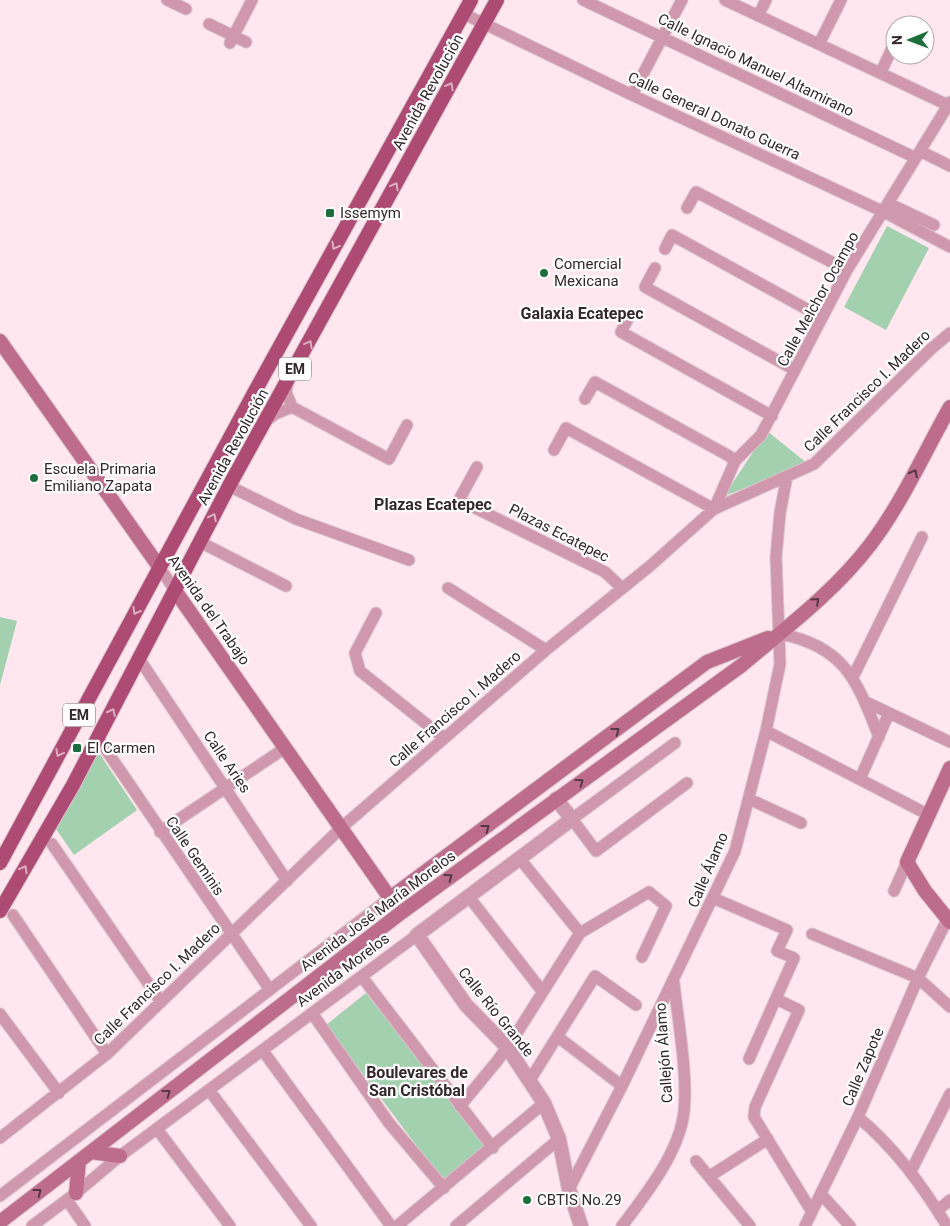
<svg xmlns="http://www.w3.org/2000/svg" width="950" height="1226" font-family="Roboto,sans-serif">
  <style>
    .green { fill: #a3d0af }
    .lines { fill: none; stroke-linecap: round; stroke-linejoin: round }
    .minor-casing { stroke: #dac4cc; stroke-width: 13 }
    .tertiary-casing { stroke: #dac4cc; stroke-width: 16 }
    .secondary-casing { stroke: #dac4cc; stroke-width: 16 }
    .primary-casing { stroke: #dac4cc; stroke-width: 16 }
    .minor { stroke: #d098ac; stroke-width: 11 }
    .tertiary { stroke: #d098ac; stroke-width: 14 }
    .secondary { stroke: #bd6c8c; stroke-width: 14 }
    .primary { stroke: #ae4b75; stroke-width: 14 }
    .oneway { stroke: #dbaec1 }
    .oneway2 { stroke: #563944 }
    .poi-dot { fill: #1e6d3d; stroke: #fff; stroke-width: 2 }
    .labels { text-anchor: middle; stroke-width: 4.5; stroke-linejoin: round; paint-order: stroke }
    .shield { fill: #fff; stroke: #71686b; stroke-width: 1 }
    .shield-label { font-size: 14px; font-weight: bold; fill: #34282c }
    .street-label { font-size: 15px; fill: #34282c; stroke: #fff }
    .poi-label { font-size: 15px; fill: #34282c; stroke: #fff; text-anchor: start }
    .neighbourhood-label { font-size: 16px; font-weight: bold; fill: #34282c; stroke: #fff }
  </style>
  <rect width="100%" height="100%" fill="#ffe6ef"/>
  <!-- green -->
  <path class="green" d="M 887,226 L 929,248 L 886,330 L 844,307 Z
    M 767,431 L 808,464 L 724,496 Z
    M 0,617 L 17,621 L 0,685 Z
    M 97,750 L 137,810 L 74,855 L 56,829 Z
    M 366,993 L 487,1147 L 443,1181 L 326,1025 Z"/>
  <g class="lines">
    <!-- minor casing -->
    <g class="minor-casing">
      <path id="minor" d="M 167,0 L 186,9
        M 583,0 L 916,158
        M 725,0 L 950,106
        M 464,14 L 632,95 L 884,212 L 950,247
        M 758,16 L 766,0
        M 209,24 L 246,42
        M 903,25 L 903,24
        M 230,43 L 252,0
        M 819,44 L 841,0
        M 881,72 L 895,42
        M 632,95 L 682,0
        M 920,151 L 950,166
        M 890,204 L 934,225
        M 687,208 L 696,192 L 847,270
        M 665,249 L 672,235 L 821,317
        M 655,268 L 645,287 L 795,370
        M 629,317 L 621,332 L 772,416
        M 288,382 L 286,392 L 292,407 L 389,459 L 407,425
        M 585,399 L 595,382 L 729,456 L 735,461
        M 266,421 L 275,414 L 292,407
        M 554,450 L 566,428 L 714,509 L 735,461 L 761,435 L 847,270 L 950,102
        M 477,467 L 459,500 L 605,572 L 622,588
        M 229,486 L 296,519 L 409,560
        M 200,542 L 286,586
        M 160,568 L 176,592
        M 448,588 L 546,650
        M 376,613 L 355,653 L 360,671 L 444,738
        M 780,634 C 845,646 857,681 879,737
        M 140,660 L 287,881
        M 853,677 L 922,537
        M 866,702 L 950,742
        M 766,731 L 929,815
        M 98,738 L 270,990
        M 675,743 L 572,819 L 596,851 L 687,783
        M 860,779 L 889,713
        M 749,799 L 801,823
        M 160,832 L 285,748
        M 52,844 L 161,1002
        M 520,859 L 580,933
        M 894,891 L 907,862
        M 469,897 L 542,991
        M 713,898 L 787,930 L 777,951 L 794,958 L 749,1059
        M 13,915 L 107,1054
        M 812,934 L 918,978 L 950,1007
        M 362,977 L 493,1148
        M 776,999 L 799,1010 L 755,1107 L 754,1117 L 812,1212
        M 312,1013 L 389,1123 L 444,1188
        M 0,1014 L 59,1093
        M 515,1036 L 580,933 L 649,892 L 666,906 L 642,957
        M 558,1037 L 622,1086
        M 263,1051 L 391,1226
        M 530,1080 L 595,976 L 636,1005
        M 209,1090 L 311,1226
        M 460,1106 L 498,1060 L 507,1047
        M 858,1117 C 895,1148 922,1185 947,1226
        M 157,1129 L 230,1226
        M 0,1138 L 107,1054 L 341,828 L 546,650 L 650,566 L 714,509 L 814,464 L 931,349 L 950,333
        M 696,1161 L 750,1226
        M 911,1171 L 950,1094
        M 710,1176 L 768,1139
        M 569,1189 L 622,1086 L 735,851 L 766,731 L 780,664 L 776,557 L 780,513 L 787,476
        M 821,1194 L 850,1226
        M 0,1196 L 390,898
        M 67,1200 L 85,1226
        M 938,1210 L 950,1200
        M 32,1226 L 76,1193 L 120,1156 L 417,935
        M 397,1226 L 544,1103
        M 456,1226 L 559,1139
        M 622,1226 C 646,1194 679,1153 684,1112 C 688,1074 678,1022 674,983
        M 805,1226 L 858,1117 L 918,978 L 947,920"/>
    </g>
    <!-- tertiary casing -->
    <g class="tertiary-casing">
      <path id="tertiary" d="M 556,799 L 572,819 L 417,935 L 466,1005 L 507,1047 L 544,1103 L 559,1139 L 569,1189 L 581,1226"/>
    </g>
    <!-- secondary casing -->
    <g class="secondary-casing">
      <path id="secondary" d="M 0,341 L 160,568
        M 176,592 L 390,898 L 707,662 L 768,638
        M 950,768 L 907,862 L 925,891 L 950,922
        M 91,1152 L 120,1156
        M 76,1193 L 79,1161
        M 0,1222 L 402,912 L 742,665 C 786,628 835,591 870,545 C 902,503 924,453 950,407"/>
    </g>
    <!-- primary casing -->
    <g class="primary-casing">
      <path id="primary" d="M 0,863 L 254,393 L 471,0
        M 0,911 L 73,785 L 229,486 L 497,0"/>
    </g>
    <!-- minor -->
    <use href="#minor" class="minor"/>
    <!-- tertiary -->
    <use href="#tertiary" class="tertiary"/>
    <!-- secondary -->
    <use href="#secondary" class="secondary"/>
    <!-- primary -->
    <use href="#primary" class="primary"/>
  </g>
  <!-- one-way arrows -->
  <defs><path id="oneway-chevron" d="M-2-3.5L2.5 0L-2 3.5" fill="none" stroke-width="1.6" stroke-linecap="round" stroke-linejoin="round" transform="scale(1.25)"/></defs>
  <g class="oneway">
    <use href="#oneway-chevron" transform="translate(450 86) rotate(-61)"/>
    <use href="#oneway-chevron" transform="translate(395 186) rotate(-61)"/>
    <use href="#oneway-chevron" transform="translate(335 246) rotate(119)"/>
    <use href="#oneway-chevron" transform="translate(309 344) rotate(-61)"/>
    <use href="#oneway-chevron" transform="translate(213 517) rotate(-63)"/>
    <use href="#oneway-chevron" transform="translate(136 611) rotate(119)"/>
    <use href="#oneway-chevron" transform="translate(112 712) rotate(-63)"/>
    <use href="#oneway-chevron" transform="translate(59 753) rotate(118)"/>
    <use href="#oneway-chevron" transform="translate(24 869) rotate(-61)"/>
  </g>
  <g class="oneway2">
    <use href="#oneway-chevron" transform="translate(914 473) rotate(-63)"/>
    <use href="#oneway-chevron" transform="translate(816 601) rotate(-42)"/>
    <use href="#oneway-chevron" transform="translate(616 731) rotate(-37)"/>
    <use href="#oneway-chevron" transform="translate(580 782) rotate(-36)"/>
    <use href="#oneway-chevron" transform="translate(486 828) rotate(-37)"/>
    <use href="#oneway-chevron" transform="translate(449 877) rotate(-36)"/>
    <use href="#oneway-chevron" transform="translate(167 1093) rotate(-37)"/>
    <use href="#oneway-chevron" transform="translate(38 1192) rotate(-38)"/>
  </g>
  <!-- markers -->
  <g class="poi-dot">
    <rect x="325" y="208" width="10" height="10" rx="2.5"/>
    <circle cx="544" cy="273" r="5"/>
    <circle cx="34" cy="478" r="5"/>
    <rect x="72" y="743" width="10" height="10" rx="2.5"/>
    <circle cx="527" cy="1200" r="5"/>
  </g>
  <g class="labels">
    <!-- shield labels -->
    <g class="shield">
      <rect x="279" y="357.5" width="32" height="23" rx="4"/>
      <rect x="63" y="703.5" width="32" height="23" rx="4"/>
    </g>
    <g class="shield-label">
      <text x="295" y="374">EM</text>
      <text x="79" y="720">EM</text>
    </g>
    <!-- street labels -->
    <g class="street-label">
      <text transform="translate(756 65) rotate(26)" y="5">Calle Ignacio Manuel Altamirano</text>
      <text transform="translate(428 92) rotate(-61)" y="5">Avenida Revolución</text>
      <text transform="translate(714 116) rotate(25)" y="5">Calle General Donato Guerra</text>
      <text transform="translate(818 299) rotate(-61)" y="5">Calle Melchor Ocampo</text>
      <text transform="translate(867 391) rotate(-44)" y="5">Calle Francisco I. Madero</text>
      <text transform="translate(233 447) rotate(-61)" y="5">Avenida Revolución</text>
      <text transform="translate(559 533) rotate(27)" y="5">Plazas Ecatepec</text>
      <text transform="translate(209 610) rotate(55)" y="5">Avenida del Trabajo</text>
      <text transform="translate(455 709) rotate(-41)" y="5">Calle Francisco I. Madero</text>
      <text transform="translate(227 762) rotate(56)" y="5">Calle Aries</text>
      <text transform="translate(195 856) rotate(56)" y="5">Calle Geminis</text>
      <text transform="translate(708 870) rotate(-67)" y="5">Calle Álamo</text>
      <text transform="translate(378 911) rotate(-37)" y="5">Avenida José María Morelos</text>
      <text transform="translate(343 970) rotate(-37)" y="5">Avenida Morelos</text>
      <text transform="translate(157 984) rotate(-44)" y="5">Calle Francisco I. Madero</text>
      <text transform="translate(496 1012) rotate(51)" y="5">Calle Río Grande</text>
      <text transform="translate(664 1053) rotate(-94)" y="5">Callejón Álamo</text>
      <text transform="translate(863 1067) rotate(-67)" y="5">Calle Zapote</text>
    </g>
    <!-- poi labels -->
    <g class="poi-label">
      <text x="340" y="218">Issemym</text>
      <text x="554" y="269">Comercial<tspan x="554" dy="17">Mexicana</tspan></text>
      <text x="44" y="474">Escuela Primaria<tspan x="44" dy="17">Emiliano Zapata</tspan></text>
      <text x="87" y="753">El Carmen</text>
      <text x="537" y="1205">CBTIS No.29</text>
    </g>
    <!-- neighbourhood labels -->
    <g class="neighbourhood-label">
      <text x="582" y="319">Galaxia Ecatepec</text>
      <text x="433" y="510">Plazas Ecatepec</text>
      <text x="417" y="1078">Boulevares de<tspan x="417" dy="18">San Cristóbal</tspan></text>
    </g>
  </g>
  <!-- north arrow -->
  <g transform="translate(910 40) rotate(269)"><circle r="24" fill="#ffffff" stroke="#aea9ab"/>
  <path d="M0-4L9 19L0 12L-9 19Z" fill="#1e6d3d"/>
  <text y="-8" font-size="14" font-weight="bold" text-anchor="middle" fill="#34282c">N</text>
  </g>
</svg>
